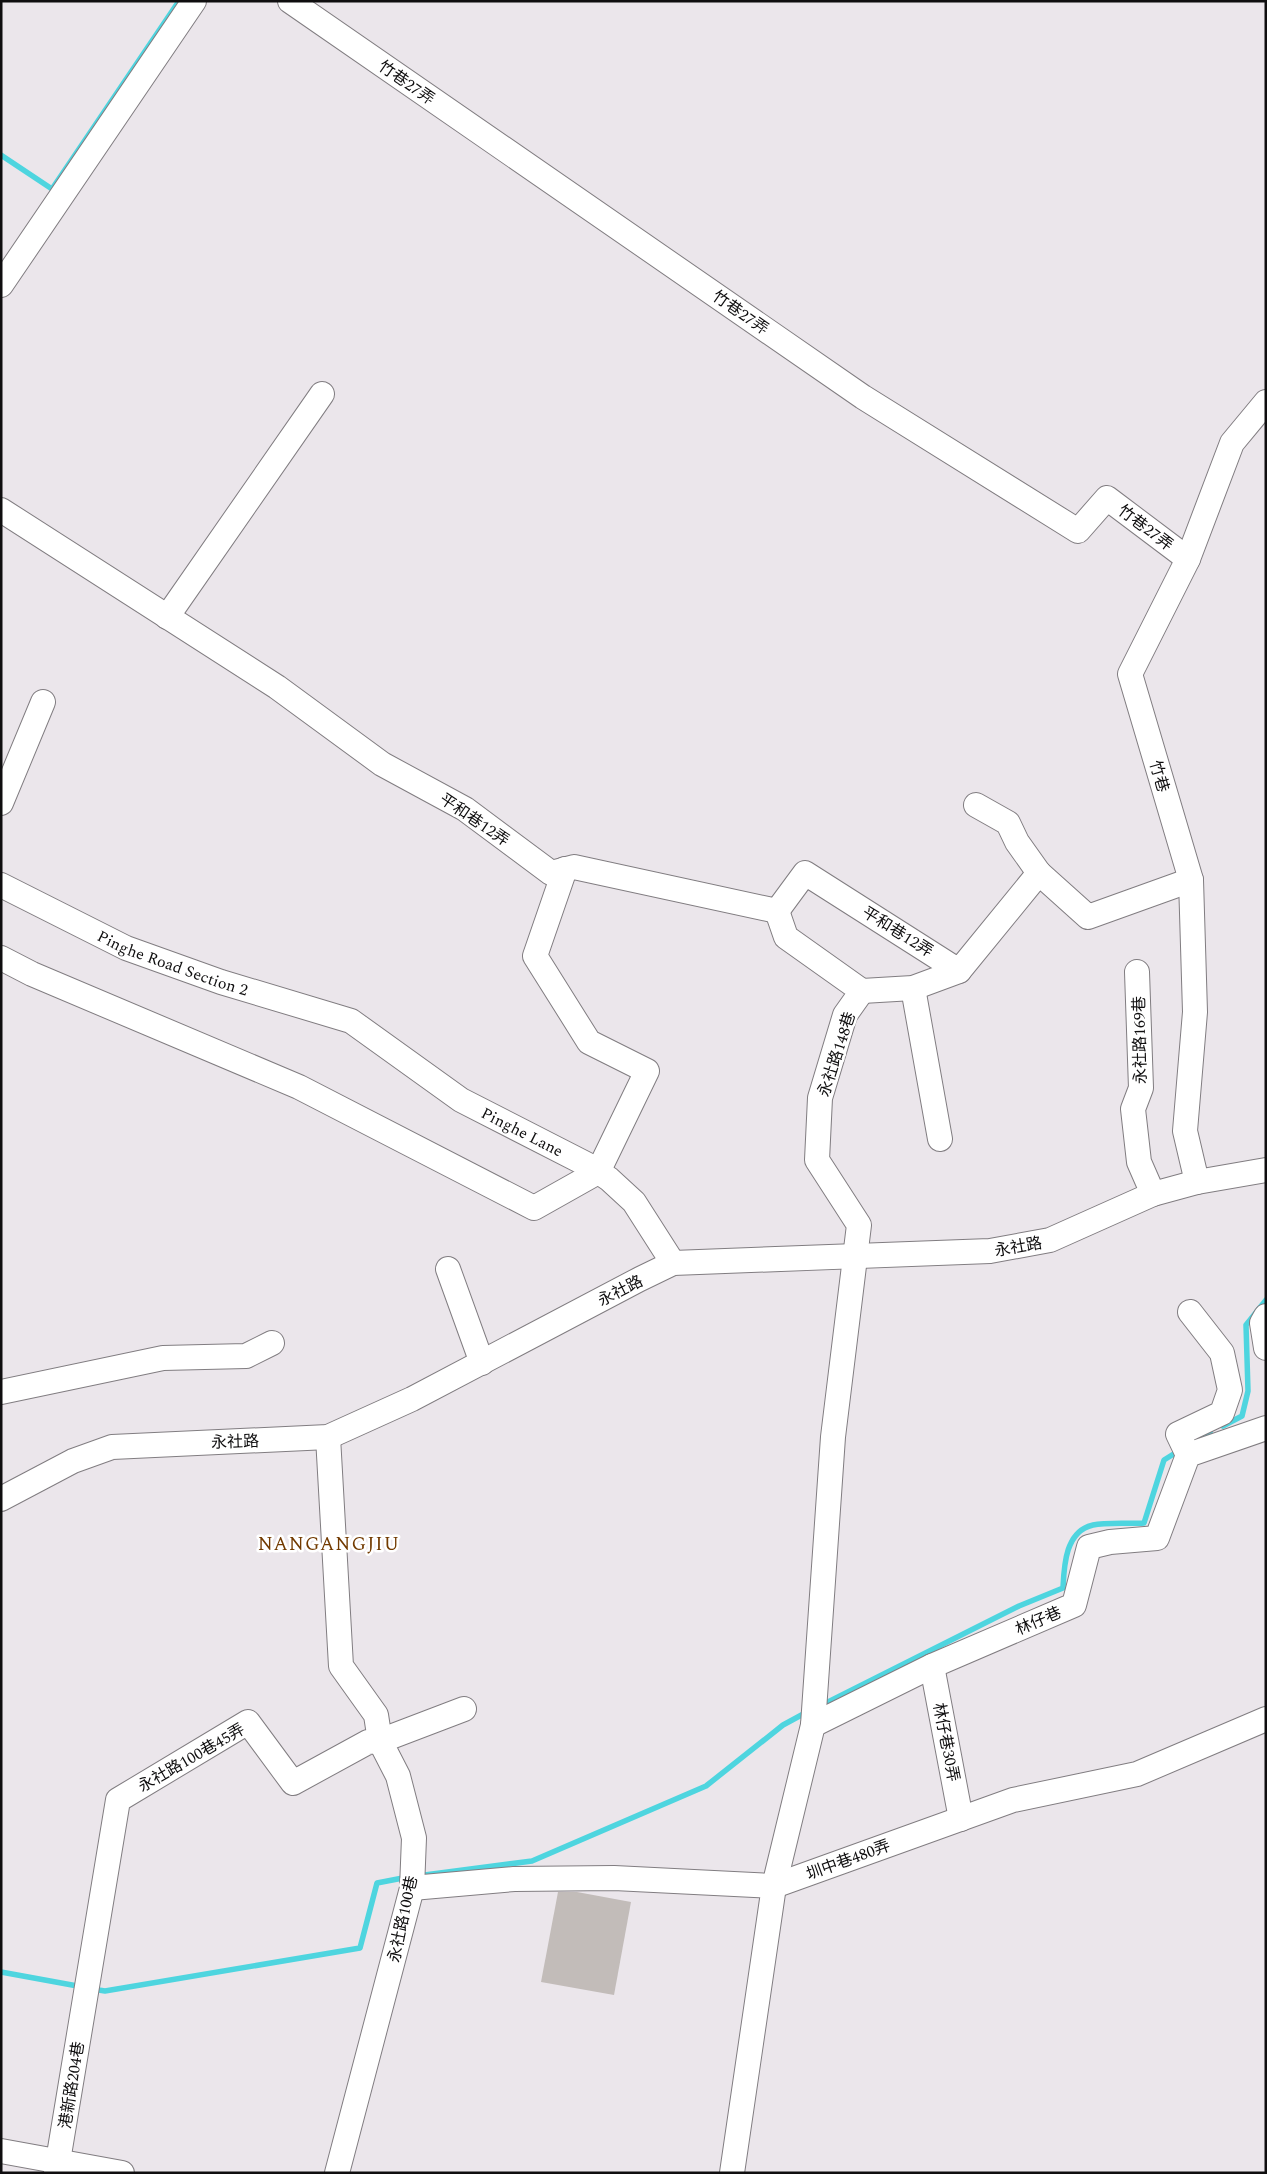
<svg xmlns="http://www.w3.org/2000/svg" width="1267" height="2174" font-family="Spectral,'Noto Sans TC',serif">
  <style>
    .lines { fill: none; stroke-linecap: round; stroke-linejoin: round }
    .stream { stroke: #4ed5df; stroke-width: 5.5 }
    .building { fill: #c2bcb9 }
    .minor-casing { stroke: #817d81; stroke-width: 26 }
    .minor { stroke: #fff; stroke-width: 24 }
    .labels { text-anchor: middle; stroke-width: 5; stroke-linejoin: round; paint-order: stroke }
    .street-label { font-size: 16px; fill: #0f0e0f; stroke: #fff }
    .quarter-label { font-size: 19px; letter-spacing: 1px; fill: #723a00; stroke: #fff }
  </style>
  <rect width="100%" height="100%" fill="#ebe6eb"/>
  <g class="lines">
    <!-- stream -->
    <path class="stream" d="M 1,155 L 52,189 L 179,1
      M 1223,1426 L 1242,1416 L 1248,1391 L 1246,1325 L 1266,1300
      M 1190,1443 L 1210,1432
      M 820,1706 L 1019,1606 L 1063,1588 C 1064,1567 1065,1531 1093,1525 C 1106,1522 1130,1524 1144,1523 L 1164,1460 L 1180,1450
      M 417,1876 L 532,1861 L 706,1786 L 783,1725 L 807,1712
      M 1,1972 L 83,1987
      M 92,1989 L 105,1991 L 360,1948 L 377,1883 L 408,1877"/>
  </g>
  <!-- building -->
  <path class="building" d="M 558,1892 L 577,1892 L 631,1902 L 614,1995 L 541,1982 Z"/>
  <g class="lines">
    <!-- minor casing -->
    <g class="minor-casing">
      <g id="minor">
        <path d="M 290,1 L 863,397 L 1078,531 L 1107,498 L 1188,559"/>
        <path d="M 1,285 L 194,1"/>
        <path d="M 1,510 L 277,687 L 382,764 L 465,809 L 551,873 L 574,867 L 777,911 L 805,873 L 959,971 L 1039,873 L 1088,917 L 1191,880"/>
        <path d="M 167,617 L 322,394"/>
        <path d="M 1,803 L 43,702"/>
        <path d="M 976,805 L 1008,823 L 1017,842 L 1039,873"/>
        <path id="s1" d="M 1,885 L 126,948 L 221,982 L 351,1021 L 461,1100 L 588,1165 L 609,1179 L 634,1202 L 673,1263"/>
        <path d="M 1,958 L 32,974 L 299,1087 L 534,1208 L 598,1172 L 647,1071 L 589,1042 L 535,956 L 565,869"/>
        <path d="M 1137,972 L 1141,1088 L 1133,1109 L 1139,1162 L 1153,1194"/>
        <path d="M 913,988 L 940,1139"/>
        <path d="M 862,991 L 913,988 L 959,971"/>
        <path d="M 1197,1182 L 1185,1131 L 1195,1012 L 1191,880 L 1130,674 L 1188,559 L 1232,443 L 1266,402"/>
        <path d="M 448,1269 L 482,1363"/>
        <path d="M 1266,1316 L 1262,1323 L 1266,1348"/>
        <path d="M 1,1392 L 163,1358 L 246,1356 L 272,1343"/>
        <path d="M 328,1437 L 341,1666 L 376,1715 L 380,1741 L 398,1776 L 414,1838 L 412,1888 L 337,2173"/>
        <path d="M 1188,1455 L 1178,1434 L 1222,1413 L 1230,1390 L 1222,1353 L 1190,1312"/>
        <path d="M 1,1499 L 73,1461 L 112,1447 L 328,1437 L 412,1399 L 640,1279 L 673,1263 L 990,1251 L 1050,1240 L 1153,1194 L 1197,1182 L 1266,1170"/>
        <path d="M 932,1666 L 961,1819"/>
        <path d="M 813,1725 L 932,1666 L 1074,1605 L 1089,1547 L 1110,1542 L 1157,1538 L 1188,1455 L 1266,1428"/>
        <path d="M 412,1888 L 514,1879 L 614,1878 L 774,1886 L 1013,1800 L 1137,1774 L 1266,1719"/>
        <path d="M 1,2151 L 122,2173"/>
        <path d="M 56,2173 L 118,1800 L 248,1722 L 293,1783 L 368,1742 L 380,1741 L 464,1709"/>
        <path d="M 732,2173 L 774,1886 L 813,1725 L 833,1437 L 859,1225 L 817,1160 L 820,1098 L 845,1015 L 862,991 L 786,937 L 777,911"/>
      </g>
    </g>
    <!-- minor -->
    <use href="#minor" class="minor"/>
  </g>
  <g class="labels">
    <!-- street labels -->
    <g class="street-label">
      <text transform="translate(407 82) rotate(35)" y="6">竹巷27弄</text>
      <text transform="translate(741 312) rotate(35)" y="6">竹巷27弄</text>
      <text transform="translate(1146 527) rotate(37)" y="6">竹巷27弄</text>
      <text transform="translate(1160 776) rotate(74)" y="6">竹巷</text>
      <text transform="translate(475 819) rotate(34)" y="6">平和巷12弄</text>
      <text transform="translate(898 931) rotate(32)" y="6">平和巷12弄</text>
      <text dy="6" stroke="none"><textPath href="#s1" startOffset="189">Pinghe Road Section 2</textPath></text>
      <text transform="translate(1139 1040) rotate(-91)" y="6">永社路169巷</text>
      <text transform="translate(836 1054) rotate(-72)" y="6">永社路148巷</text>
      <text dy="6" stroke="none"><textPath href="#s1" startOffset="581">Pinghe Lane</textPath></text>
      <text transform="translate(1018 1246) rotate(-10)" y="6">永社路</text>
      <text transform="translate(620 1290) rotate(-27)" y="6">永社路</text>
      <text transform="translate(235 1441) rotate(-2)" y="6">永社路</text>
      <text transform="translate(1038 1620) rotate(-23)" y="6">林仔巷</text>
      <text transform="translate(947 1742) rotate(79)" y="6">林仔巷30弄</text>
      <text transform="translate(191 1757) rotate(-30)" y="6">永社路100巷45弄</text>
      <text transform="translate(848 1859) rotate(-20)" y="6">圳中巷480弄</text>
      <text transform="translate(402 1919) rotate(-78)" y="6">永社路100巷</text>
      <text transform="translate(71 2085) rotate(-81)" y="6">港新路204巷</text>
    </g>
    <!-- quarter labels -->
    <g class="quarter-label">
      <text x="329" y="1550">NANGANGJIU</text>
    </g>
  </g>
  <!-- border -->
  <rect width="1267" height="2174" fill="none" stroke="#0f0e0f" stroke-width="5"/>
</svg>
